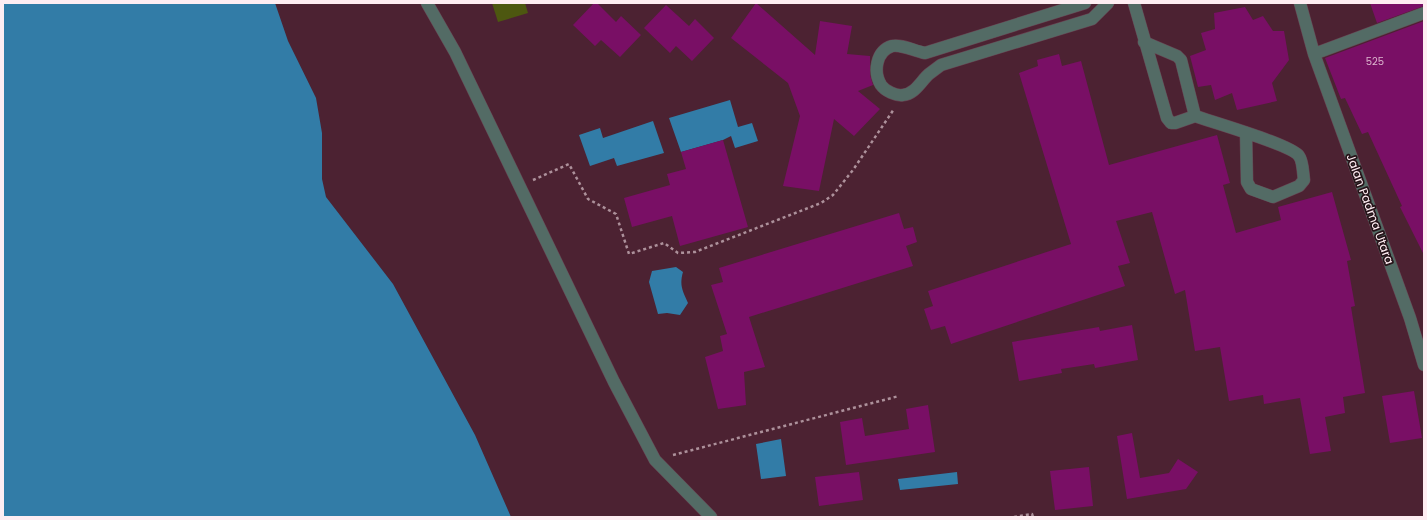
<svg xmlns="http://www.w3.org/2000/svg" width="1427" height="520" font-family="Poppins,sans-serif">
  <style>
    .green { fill: #4d5710 }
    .water { fill: #327ca7 }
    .building { fill: #790f65 }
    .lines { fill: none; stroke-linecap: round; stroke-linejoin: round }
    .minor-casing { stroke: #684251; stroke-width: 13 }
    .path { stroke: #ad919b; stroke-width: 2.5; stroke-dasharray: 3 3; stroke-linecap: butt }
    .minor { stroke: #536b65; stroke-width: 12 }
    .labels { text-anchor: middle; stroke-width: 3.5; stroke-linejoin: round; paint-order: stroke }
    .number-label { font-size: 10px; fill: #ddb6cf }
    .street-label { font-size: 12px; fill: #feedf2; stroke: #261319 }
  </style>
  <rect width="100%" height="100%" fill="#4c2232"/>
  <!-- green -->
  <path class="green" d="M 492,3 L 525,3 L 528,13 L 498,22 Z"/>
  <!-- water -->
  <path class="water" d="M 3,3 L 275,3 L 288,41 L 316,98 L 322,133 L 322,179 L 326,197 L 393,284 L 475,435 L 511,517 L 3,517 Z
    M 730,100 L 738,127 L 752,123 L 758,141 L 735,148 L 731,136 L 723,140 L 681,152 L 669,118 Z
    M 653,121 L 664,153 L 617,166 L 614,158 L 590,166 L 579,135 L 600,128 L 603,138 Z
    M 676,267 L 683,272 C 679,286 683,291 688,303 L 680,315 L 667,313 L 658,314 L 649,282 L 652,271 Z
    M 781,439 L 786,476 L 761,479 L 756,444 Z
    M 957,472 L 958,484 L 900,490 L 898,479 Z"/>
  <!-- building -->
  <path class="building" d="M 594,3 L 597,3 L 616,22 L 621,16 L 641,35 L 620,57 L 601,40 L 595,46 L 573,25 Z
    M 756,3 L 815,55 L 820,21 L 852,26 L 847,54 L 870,56 L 870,75 L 873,85 L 858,91 L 880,109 L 854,136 L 834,119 L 819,191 L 783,186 L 800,116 L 788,83 L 731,38 Z
    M 1370,3 L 1424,3 L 1424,6 L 1377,23 Z
    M 666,5 L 689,26 L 695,19 L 714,38 L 692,61 L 676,46 L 670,53 L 644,28 Z
    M 1245,7 L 1253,20 L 1263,16 L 1273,31 L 1284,31 L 1289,60 L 1272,83 L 1277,101 L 1237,110 L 1232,93 L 1215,100 L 1211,85 L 1198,87 L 1190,56 L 1206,50 L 1201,33 L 1215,29 L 1214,13 Z
    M 1424,21 L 1424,255 L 1400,207 L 1402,206 L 1368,132 L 1362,134 L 1345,98 L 1341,99 L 1325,58 Z
    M 1059,54 L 1062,66 L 1081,61 L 1109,165 L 1217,135 L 1230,183 L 1223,185 L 1236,233 L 1281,220 L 1278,207 L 1332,192 L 1351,260 L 1347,261 L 1355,306 L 1351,307 L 1365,393 L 1343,397 L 1345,413 L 1325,417 L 1331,451 L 1310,454 L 1300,398 L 1264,404 L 1263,395 L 1229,401 L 1220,347 L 1195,351 L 1185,290 L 1175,294 L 1152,212 L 1116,221 L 1130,263 L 1118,266 L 1125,286 L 951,344 L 945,326 L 931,330 L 924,309 L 933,306 L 928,291 L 1071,244 L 1019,73 L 1038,66 L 1037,60 Z
    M 723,140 L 748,227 L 680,246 L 672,216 L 632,227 L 624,198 L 670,185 L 667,174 L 686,169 L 681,152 Z
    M 899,213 L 904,229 L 913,227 L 917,242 L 906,246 L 913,266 L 749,317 L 765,367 L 744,372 L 746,405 L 718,409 L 705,357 L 723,351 L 720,336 L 727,334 L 711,285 L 723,282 L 719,268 Z
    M 1132,325 L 1138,360 L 1095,368 L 1094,364 L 1061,369 L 1062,373 L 1019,381 L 1012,342 L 1099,327 L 1100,331 Z
    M 1414,391 L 1422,438 L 1390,443 L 1382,396 Z
    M 928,405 L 935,452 L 846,465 L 840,422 L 862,418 L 865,436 L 909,429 L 906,409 Z
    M 1132,433 L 1140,478 L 1169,473 L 1178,459 L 1198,472 L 1186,489 L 1127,499 L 1117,436 Z
    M 1089,467 L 1093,506 L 1055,510 L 1050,471 Z
    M 859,472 L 863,500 L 819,506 L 815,477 Z"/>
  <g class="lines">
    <!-- minor casing -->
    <g class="minor-casing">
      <path id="minor" d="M 427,3 L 455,52 L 614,382 L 655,460 L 711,517
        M 1085,3 L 925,53 C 914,51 902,44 892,46 C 876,51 873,72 881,85 C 885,91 896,96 903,95 C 915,94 921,81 929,74 C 933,71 937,68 941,65 L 1092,19 L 1108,3
        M 1134,3 L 1167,118 L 1171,123 L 1175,123 L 1195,116 L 1181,60 L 1177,56 L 1144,42
        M 1300,3 L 1314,54 L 1410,318 L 1424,365
        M 1314,54 L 1424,13
        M 1195,116 C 1212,122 1292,145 1299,156 C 1303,161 1303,173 1304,180 L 1299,186 L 1273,197 L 1251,189 L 1247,182 L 1246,133"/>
    </g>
    <!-- path -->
    <path class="path" d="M 533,180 L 569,164 L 588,199 L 616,214 L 629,254 L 664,243 L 678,253 L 695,252 L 821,203 L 833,195 L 853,170 L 894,109
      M 673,455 L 899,396
      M 1014,517 L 1032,514 L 1033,517"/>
    <!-- minor -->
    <use href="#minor" class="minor"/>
  </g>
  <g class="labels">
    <!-- number labels -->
    <g class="number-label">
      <text x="1375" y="65">525</text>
    </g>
    <!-- street labels -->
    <g class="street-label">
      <text transform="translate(1370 209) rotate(70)" y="4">Jalan Padma Utara</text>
    </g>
  </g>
  <!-- border -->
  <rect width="1427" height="520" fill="none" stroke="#feedf2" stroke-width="8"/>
</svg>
